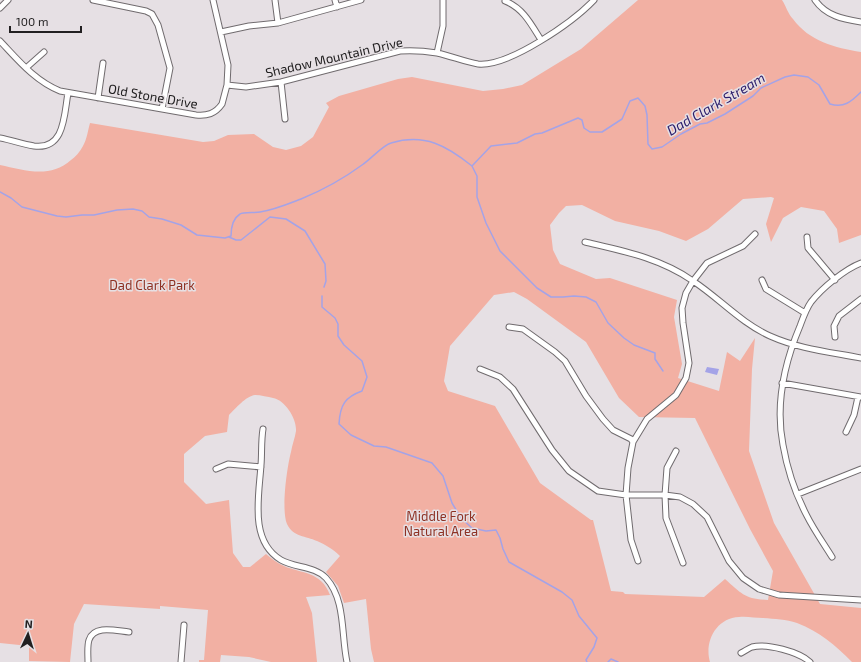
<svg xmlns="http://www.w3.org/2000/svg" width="861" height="662" font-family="'Exo 2',sans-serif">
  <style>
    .green { fill: #f2b0a3; fill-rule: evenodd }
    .water { fill: #a4a3e7 }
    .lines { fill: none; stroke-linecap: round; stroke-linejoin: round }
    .stream { stroke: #a4a3e7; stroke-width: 1.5 }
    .minor-casing { stroke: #706b6e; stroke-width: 7 }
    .minor { stroke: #fff; stroke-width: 5 }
    .labels { text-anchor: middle; stroke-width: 3; stroke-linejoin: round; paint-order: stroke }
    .street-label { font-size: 13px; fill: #222021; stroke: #e6e0e4 }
    .park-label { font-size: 13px; fill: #8e3124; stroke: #e6e0e4 }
    .water-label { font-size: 14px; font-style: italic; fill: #2b1c6b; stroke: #e6e0e4 }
  </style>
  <rect width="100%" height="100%" fill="#e6e0e4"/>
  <!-- green -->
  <path class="green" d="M 638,0 L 782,0 C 786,6 788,14 793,19 C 809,41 835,48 861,52 L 861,235 L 839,243 L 837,229 L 824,211 L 801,207 L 783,218 L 771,242 L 766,224 L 774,198 L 771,197 L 743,199 L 708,229 L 686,241 L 659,231 L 615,221 L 582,205 L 566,206 L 559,213 L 550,225 L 553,250 L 560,264 L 596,279 L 610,278 L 677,300 L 674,317 L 682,364 L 678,378 L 719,391 L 727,352 L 740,361 L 755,338 L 752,369 L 749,451 L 774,523 L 820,604 L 861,608 L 861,662 L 852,662 C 835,645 820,632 797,623 C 786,619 775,619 763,618 C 755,618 747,616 739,617 C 716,618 704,642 710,662 L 374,662 L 371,649 L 366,599 L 344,603 L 338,586 L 326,572 L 340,556 C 333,549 326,545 317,541 C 306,536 293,537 287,524 C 281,510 287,467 291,452 C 292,445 295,438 296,431 C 297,419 285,400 273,398 C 268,397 261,395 255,395 C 246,396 235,409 229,415 L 227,432 L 205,436 L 184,454 L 184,482 L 206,504 L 229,500 L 233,553 L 243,567 L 250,567 L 266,554 C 271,558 277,563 284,566 C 302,574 321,571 330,595 L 306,597 L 312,613 L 317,662 L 271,662 L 249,657 L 221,655 L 220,662 L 199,662 L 199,660 L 204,660 L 208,610 L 160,606 L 160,609 L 84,604 L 74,624 L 70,662 L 29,661 L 29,646 L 0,643 L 0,165 C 24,170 50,179 71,160 C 75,157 80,152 83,146 C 87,139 88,130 90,123 L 203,142 L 214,141 L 228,135 L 254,134 L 273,147 L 286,150 L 301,146 L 313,137 L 329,107 L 326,103 L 339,96 L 398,79 L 412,77 L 483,91 L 503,89 L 522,85 L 581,49 ZM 514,292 L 527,299 L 586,342 L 619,398 L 639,417 L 695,418 L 750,529 L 773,571 L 768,600 C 745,599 742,594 725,579 L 704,597 L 625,594 L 623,592 L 611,591 L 593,520 L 591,520 L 540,483 L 495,406 L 448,391 L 444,381 L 450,346 L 494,295 Z"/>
  <!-- water -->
  <path class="water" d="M 707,367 L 719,369 L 717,375 L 705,372 Z"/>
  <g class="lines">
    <!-- stream -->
    <path class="stream" d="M 472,166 L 477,176 L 477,197 L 486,223 L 500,251 L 537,288 L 551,297 L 563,297 L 574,296 L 586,297 L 596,302 L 608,323 L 624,338 L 634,345 L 655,353 L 655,359 L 663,371
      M 0,192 L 11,198 L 22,207 L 57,216 L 66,217 L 82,215 L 94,215 L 117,210 L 133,209 L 142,211 L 149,217 L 162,219 L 181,225 L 197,235 L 225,238 L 231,236 C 231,228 232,219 240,214 C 243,212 255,213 260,212 C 274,210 288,204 301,199 C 323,190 343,179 362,165 C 371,159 383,145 391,143 C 425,133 447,146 472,166 L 491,146 L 517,143 L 535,134 L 542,133 L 578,118 L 582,120 L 584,128 L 590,132 L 602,132 L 622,119 L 630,101 L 638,98 L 645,106 L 647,115 L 648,144 L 652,149 L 662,147 L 681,134 L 700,124 L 707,123 L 725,114 L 753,96 L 761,88 L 785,77 L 794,75 L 808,77 L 819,85 L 830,104 C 844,108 851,102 861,92
      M 229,237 L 236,240 L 241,240 L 270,217 L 286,219 L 305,231 L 325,264 L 326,281 L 324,287
      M 322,296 L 322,307 L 335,318 L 338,324 L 338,336 L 344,345 L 362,361 L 367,377 L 362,391 C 345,397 340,405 339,424 L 351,435 L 374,446 L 386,447 L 432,463 L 443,476 L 452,503 L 461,518 L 472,528 L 486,531 L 496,530 L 500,538 L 503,549 L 509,562 L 562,592 L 572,600 L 579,616 L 597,638 L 594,647 L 586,660 L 587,662
      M 608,662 L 611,659 L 618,662"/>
    <!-- minor casing -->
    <g class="minor-casing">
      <path id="minor" d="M 93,0 L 146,11 L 152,14 L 158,25 L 170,68 L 162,109
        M 275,0 L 278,23
        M 335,0 L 337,7
        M 815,0 C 826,16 843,19 861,22
        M 505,1 C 523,8 531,24 541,40
        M 0,8 L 8,0
        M 221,32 L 249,26 L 278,23 L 361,0
        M 0,41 C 18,60 35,81 60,91 L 196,115 C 207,116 215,114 222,104 L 227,85 L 228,65 L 213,0
        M 437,53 L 443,26 L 443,0
        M 26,68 L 44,52
        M 281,82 L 285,119
        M 227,85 L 246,87 L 281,82 L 400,51 C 413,50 425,51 437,53 C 451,56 465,62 478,64 C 509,67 573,22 594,0
        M 98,98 L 103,63
        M 0,138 C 11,140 22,144 34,146 C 65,150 64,115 68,93
        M 807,237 L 808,248 L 835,280
        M 585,242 C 623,251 660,258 693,281 C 719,298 741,323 770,336 C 799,349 830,352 861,358
        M 762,280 L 766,289 L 805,313
        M 509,327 L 523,329 L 555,352 L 565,361 L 586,396 L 603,419 L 613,430 L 631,439 L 633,442
        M 835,337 L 834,326 L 839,316 L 861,299
        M 480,369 L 500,377 L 513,389 L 552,450 L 569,471 L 598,491 L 626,495 L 665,495 L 680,497 L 693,504 L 707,517 L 729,561 L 743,578 L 759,589 L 779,595 L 861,600
        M 782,383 L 861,397
        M 263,429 C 261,441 262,453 261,465 C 259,496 249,541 281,560 C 295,568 315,566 326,578 C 346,600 341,635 347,662
        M 846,432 L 854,415 L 858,397
        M 676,451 L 667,468 L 665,495 L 666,518 L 683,563
        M 216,469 L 228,464 L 261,467
        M 798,494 L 861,469
        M 832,557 C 824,544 814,530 807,516 C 796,495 787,468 783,445 C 775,404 784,364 800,326 C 803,318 806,309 811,302 C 822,288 845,269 861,263
        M 638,561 L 631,540 L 626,495 L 628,468 L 633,442 L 647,419 L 676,395 L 686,378 L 689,363 L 683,323 L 682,308 L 686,293 L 693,281 L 707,263 L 743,246 L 755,234
        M 741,653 C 745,651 749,648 752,647 C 767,643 799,652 810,662
        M 88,662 C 88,655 87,646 89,640 C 94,624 117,631 129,632
        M 181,662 L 184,625"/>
    </g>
    <!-- minor -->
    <use href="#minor" class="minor"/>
  </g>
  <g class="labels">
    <!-- street labels -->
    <g class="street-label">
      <text transform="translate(334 57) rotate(-13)" y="5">Shadow Mountain Drive</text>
      <text transform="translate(153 96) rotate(10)" y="5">Old Stone Drive</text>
    </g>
    <!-- park labels -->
    <g class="park-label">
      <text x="152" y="290">Dad Clark Park</text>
      <text x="441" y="521">Middle Fork<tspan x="441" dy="15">Natural Area</tspan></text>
    </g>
    <!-- water labels -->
    <g class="water-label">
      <text transform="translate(716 104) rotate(-30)" y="5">Dad Clark Stream</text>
    </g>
  </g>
  <!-- north arrow -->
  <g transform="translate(28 634) rotate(4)" stroke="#e6e0e4" stroke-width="3" paint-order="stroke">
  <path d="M0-3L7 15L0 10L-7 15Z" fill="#222021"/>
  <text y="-6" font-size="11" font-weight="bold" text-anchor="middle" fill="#222021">N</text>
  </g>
  <!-- scale -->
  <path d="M10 26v6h71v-6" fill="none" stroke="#222021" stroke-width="2"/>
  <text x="16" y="26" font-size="12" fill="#222021" stroke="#e6e0e4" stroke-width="3" paint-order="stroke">100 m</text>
</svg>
